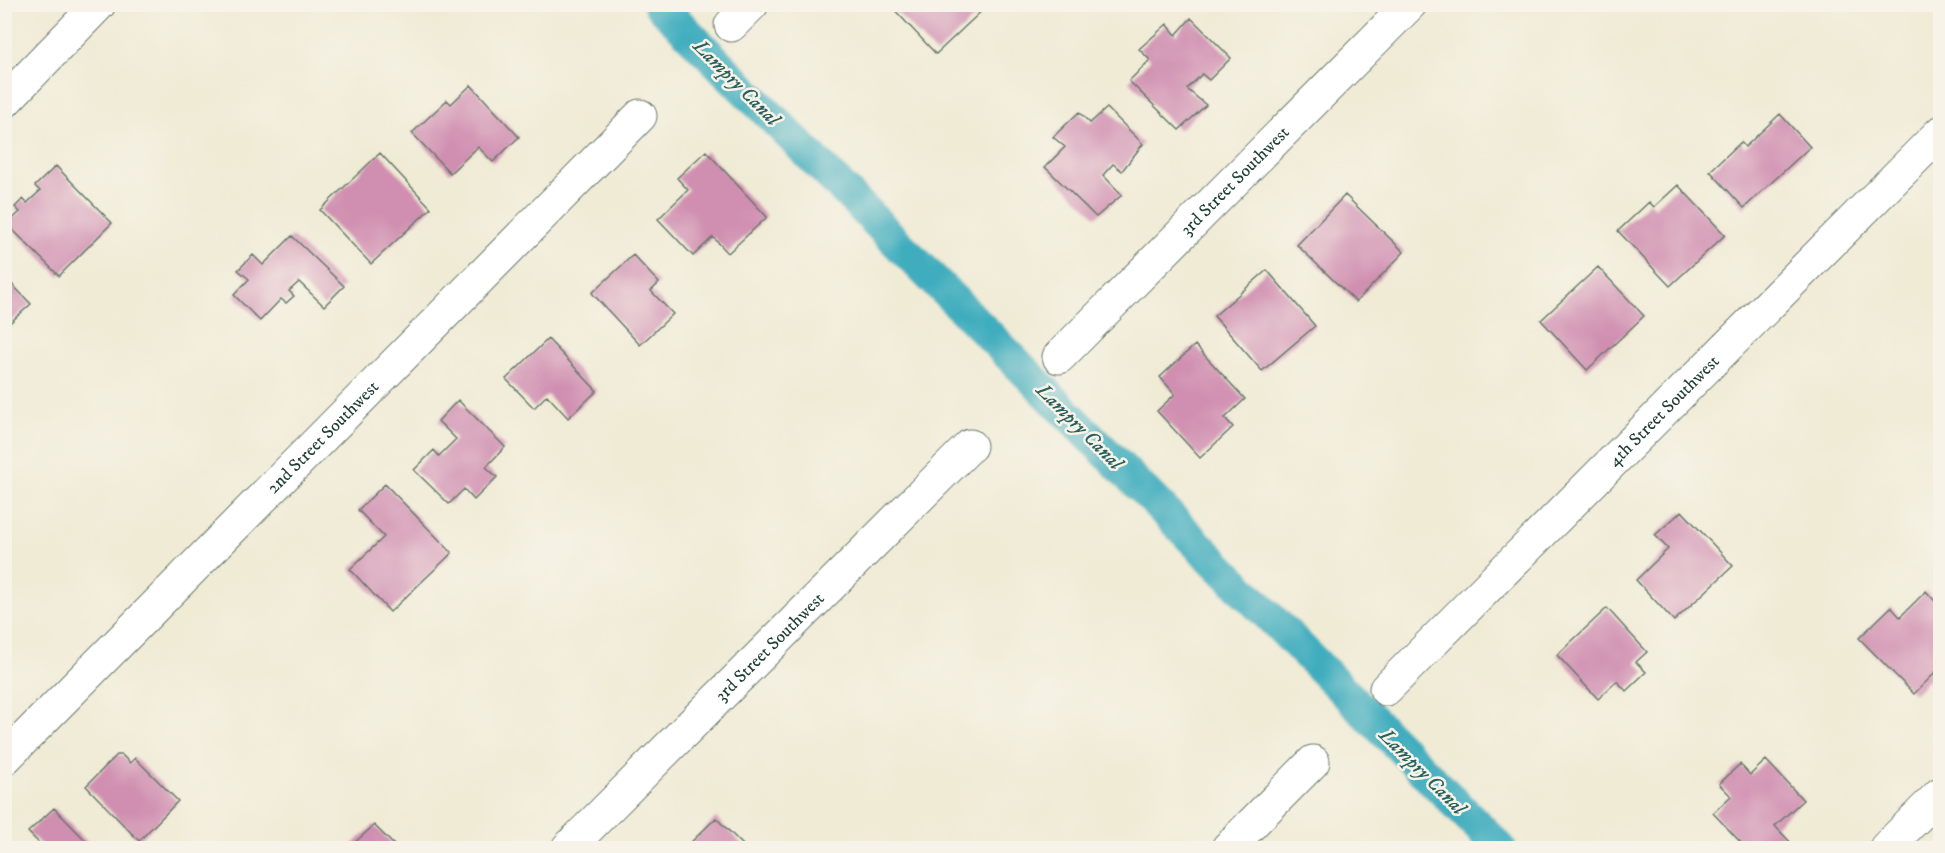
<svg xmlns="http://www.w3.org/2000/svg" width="1945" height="853" font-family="'IM FELL DW Pica',serif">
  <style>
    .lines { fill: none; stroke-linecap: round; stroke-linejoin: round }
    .canal { stroke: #40adbe; stroke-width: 33 }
    .building { fill: #d08fb1 }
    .minor-casing { stroke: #687a6c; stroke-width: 35 }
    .minor { stroke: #fff; stroke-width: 33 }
    .labels { text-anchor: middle; stroke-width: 5; stroke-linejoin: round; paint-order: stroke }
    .street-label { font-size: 18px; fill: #1f3d34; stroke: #f7f3e8 }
    .water-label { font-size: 20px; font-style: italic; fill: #295f5d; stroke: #f7f3e8 }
  </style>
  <rect width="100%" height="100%" fill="#f7f3e8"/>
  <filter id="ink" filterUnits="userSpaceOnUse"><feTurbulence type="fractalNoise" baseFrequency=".0167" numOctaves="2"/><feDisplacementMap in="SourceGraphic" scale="12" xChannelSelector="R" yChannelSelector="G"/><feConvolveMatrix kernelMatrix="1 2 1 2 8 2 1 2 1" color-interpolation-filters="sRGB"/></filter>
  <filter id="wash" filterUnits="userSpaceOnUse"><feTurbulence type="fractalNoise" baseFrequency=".008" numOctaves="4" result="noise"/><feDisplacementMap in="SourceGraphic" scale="24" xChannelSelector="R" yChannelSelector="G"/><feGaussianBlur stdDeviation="1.35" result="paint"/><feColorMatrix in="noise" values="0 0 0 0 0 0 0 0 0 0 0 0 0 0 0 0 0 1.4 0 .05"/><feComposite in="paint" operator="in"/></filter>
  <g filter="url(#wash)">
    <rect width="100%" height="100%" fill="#f0ebd5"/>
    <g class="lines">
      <!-- canal -->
      <path class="canal" d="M 659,4 L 1500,848"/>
    </g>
    <g id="blocks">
      <!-- building -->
      <path class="building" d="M 889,4 L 989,4 L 936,54 Z
        M 1191,18 L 1231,58 L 1209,80 L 1202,74 L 1187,89 L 1206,105 L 1179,130 L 1129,81 L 1150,60 L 1139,49 L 1167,24 L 1176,35 Z
        M 471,85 L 519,137 L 493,162 L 478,147 L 450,173 L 412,133 L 447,100 L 451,104 Z
        M 1107,108 L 1143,144 L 1122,171 L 1113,164 L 1103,175 L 1122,195 L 1096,217 L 1045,167 L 1065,147 L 1053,137 L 1079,112 L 1090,123 Z
        M 1780,114 L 1810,147 L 1744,208 L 1710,171 L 1741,142 L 1745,147 Z
        M 706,151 L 767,217 L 728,253 L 713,237 L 693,256 L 658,219 L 688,190 L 677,178 Z
        M 380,153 L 431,208 L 371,264 L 320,210 Z
        M 56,166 L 112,223 L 59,276 L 7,224 L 20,212 L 15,207 L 23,199 L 27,203 L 40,191 L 35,186 Z
        M 1678,185 L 1725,235 L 1670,286 L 1618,231 L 1649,202 L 1654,207 Z
        M 1345,195 L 1404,252 L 1356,302 L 1297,245 Z
        M 292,236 L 344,286 L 324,306 L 299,282 L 289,291 L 294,296 L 286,303 L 281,299 L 260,321 L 234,295 L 249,279 L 238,270 L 253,255 L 263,265 Z
        M 633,255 L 659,283 L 651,291 L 673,314 L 640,345 L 592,293 Z
        M 1598,267 L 1644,316 L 1587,370 L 1541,320 Z
        M 1267,270 L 1315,326 L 1262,371 L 1214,316 Z
        M 4,276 L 31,304 L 4,328 Z
        M 548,339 L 597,391 L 568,418 L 547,395 L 534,408 L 506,379 Z
        M 1195,345 L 1245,399 L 1225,418 L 1233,427 L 1200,458 L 1157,411 L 1175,394 L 1160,377 Z
        M 458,400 L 505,447 L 486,467 L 497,477 L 474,500 L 464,489 L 449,504 L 414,470 L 434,450 L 439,456 L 456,439 L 438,421 Z
        M 385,484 L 452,553 L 390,612 L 350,569 L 384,537 L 358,510 Z
        M 1682,511 L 1733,566 L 1674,621 L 1636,580 L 1668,549 L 1655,535 Z
        M 1926,591 L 1940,607 L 1940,668 L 1914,694 L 1859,638 L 1891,607 L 1900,617 Z
        M 1607,608 L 1647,652 L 1636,662 L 1646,672 L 1626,691 L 1617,681 L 1598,699 L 1557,655 Z
        M 117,755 L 122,755 L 130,763 L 135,758 L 178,801 L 139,841 L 86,786 Z
        M 1766,760 L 1803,800 L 1775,826 L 1792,844 L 1787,848 L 1746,848 L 1713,813 L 1731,796 L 1719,784 L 1740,764 L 1750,775 Z
        M 54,808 L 93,848 L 44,848 L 28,832 Z
        M 716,818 L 746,848 L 685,848 Z
        M 374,825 L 397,848 L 349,848 Z"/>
    </g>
  </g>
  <g filter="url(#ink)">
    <use href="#blocks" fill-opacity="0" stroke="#687a6c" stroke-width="1.5"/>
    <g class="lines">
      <!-- minor casing -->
      <g class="minor-casing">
        <g id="minor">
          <path d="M 731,25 L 752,4"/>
          <path d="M 4,102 L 99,4"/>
          <path id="s1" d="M 1059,357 L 1410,4"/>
          <path id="s2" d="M 1386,689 L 1940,133"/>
          <path id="s3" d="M 4,759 L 640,116"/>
          <path id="s4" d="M 568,848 L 970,446"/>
          <path d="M 1228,848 L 1313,762"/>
          <path d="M 1886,848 L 1940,794"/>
        </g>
      </g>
      <!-- minor -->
      <use href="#minor" class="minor"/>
    </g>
  </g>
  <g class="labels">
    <!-- street labels -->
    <g class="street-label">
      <text dy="6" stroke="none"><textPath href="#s1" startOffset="249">3rd Street Southwest</textPath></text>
      <text dy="6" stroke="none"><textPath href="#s2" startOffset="393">4th Street Southwest</textPath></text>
      <text dy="6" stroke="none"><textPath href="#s3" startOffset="453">2nd Street Southwest</textPath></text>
      <text dy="6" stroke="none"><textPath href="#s4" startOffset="285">3rd Street Southwest</textPath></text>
    </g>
    <!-- water labels -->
    <g class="water-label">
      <text transform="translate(737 82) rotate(45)" y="7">Lampry Canal</text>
      <text transform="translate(1080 426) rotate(45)" y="7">Lampry Canal</text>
      <text transform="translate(1423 771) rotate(45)" y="7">Lampry Canal</text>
    </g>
  </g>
  <!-- margin -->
  <rect width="1945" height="853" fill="none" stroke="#f7f3e8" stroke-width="24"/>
</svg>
